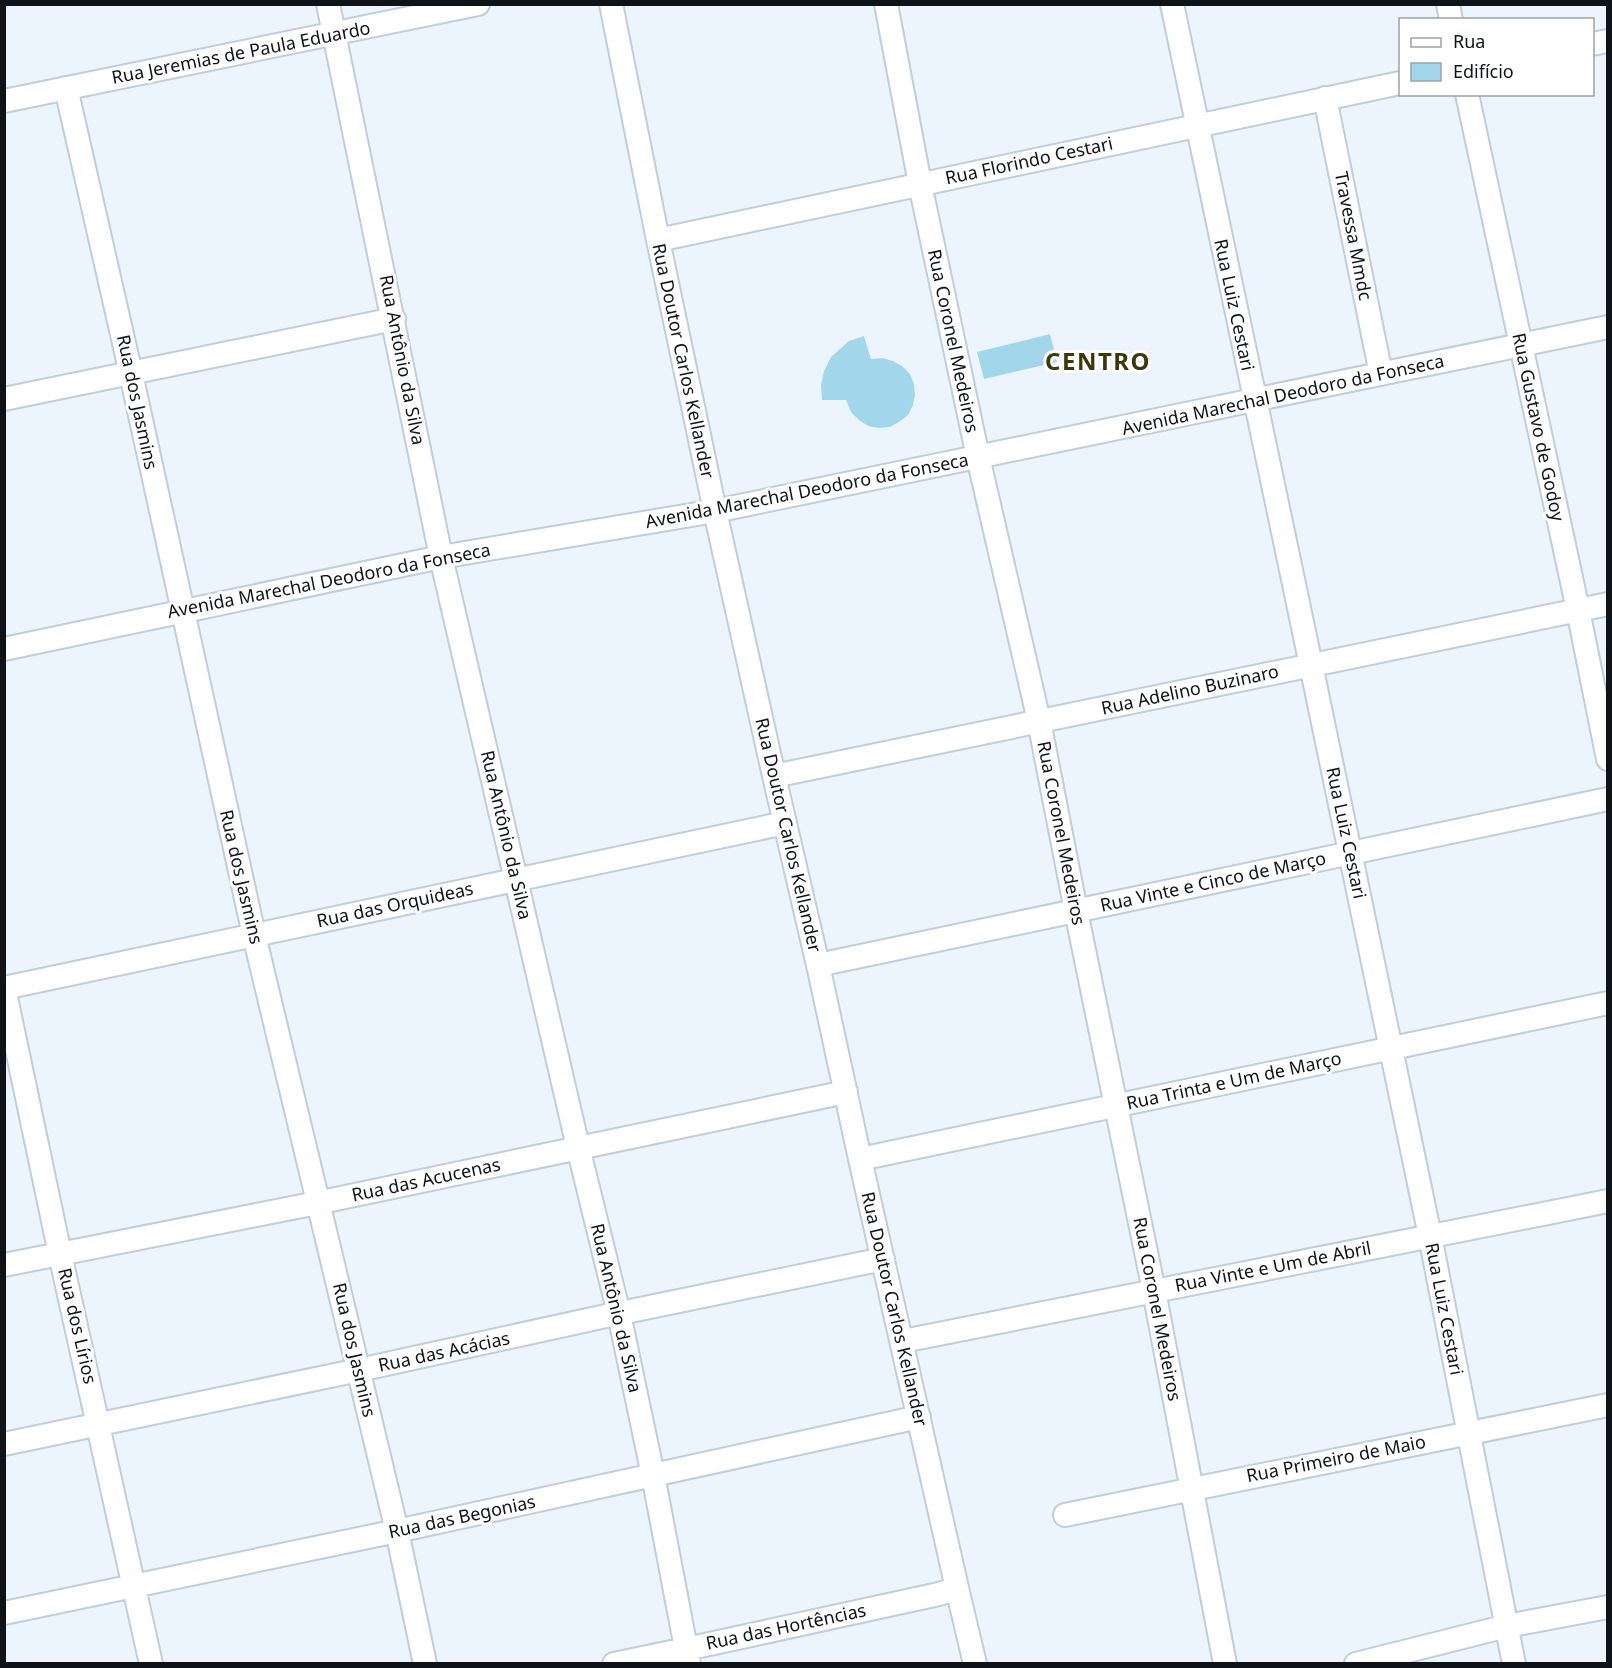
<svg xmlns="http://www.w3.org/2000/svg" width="1612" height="1668" font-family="'Noto Sans',sans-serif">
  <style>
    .building { fill: #a2d7eb }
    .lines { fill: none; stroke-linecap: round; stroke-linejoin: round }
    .minor-casing { stroke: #c0cddc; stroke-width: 26 }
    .minor { stroke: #fff; stroke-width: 22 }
    .labels { text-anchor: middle; stroke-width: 6; stroke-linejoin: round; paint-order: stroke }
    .street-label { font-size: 18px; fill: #0f1318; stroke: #fff }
    .district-label { font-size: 24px; font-weight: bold; letter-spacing: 1.5px; fill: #3d370c; stroke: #fff }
  </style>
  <rect width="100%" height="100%" fill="#ecf5fe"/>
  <!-- building -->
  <path class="building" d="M 1050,334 L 1057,362 L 984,379 L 977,352 Z
    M 864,336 L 871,359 L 882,358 L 893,361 L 902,366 L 910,374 L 914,384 L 915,395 L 913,405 L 908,415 L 899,422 L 890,427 L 879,428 L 868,426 L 859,420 L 851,412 L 846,400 L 822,400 L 821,385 L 824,371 L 831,357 L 849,341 Z"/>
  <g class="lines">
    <!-- minor casing -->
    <g class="minor-casing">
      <path id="minor" d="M 328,4 L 441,557 L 578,1147 L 619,1314 L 653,1475 L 689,1664
        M 611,4 L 658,240 L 715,511 L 774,776 L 818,965 L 860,1159 L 957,1588 L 975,1664
        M 886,4 L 920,184 L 978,457 L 1039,721 L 1076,911 L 1154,1291 L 1225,1664
        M 1172,4 L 1311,665 L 1430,1236 L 1514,1664
        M 1448,4 L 1451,20
        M 1592,44 L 1608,41
        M 66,88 L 131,374 L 254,935 L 397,1531 L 425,1664
        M 1467,94 L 1578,610 L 1608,759
        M 1325,98 L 1381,374
        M 4,101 L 478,4
        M 658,240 L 1400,83
        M 4,399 L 394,319
        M 4,649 L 441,557 L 715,511 L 1608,327
        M 774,776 L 1608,604
        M 818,965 L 1608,799
        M 4,988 L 785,823
        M 4,988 L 60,1254 L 151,1664
        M 860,1159 L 1608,1003
        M 4,1265 L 307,1205 L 846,1092
        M 903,1341 L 1608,1201
        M 4,1444 L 359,1370 L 606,1316 L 883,1259
        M 1065,1515 L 1608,1405
        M 4,1613 L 397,1531 L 919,1417
        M 614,1664 L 705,1645 L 939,1594 L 957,1588
        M 1356,1664 L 1507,1626 L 1608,1607"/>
    </g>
    <!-- minor -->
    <use href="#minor" class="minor"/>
  </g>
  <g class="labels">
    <!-- street labels -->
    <g class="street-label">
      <text transform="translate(241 53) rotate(-11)" y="6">Rua Jeremias de Paula Eduardo</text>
      <text transform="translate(1029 161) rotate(-12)" y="6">Rua Florindo Cestari</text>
      <text transform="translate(1353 236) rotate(79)" y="6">Travessa Mmdc</text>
      <text transform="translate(1234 305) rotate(78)" y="6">Rua Luiz Cestari</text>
      <text transform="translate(953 341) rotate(78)" y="6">Rua Coronel Medeiros</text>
      <text transform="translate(402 360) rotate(79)" y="6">Rua Antônio da Silva</text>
      <text transform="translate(683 361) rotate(78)" y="6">Rua Doutor Carlos Kellander</text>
      <text transform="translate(1283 395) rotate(-12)" y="6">Avenida Marechal Deodoro da Fonseca</text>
      <text transform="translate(137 402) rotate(78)" y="6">Rua dos Jasmins</text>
      <text transform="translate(1538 427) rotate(78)" y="6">Rua Gustavo de Godoy</text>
      <text transform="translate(807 491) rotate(-11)" y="6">Avenida Marechal Deodoro da Fonseca</text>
      <text transform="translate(329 581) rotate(-11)" y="6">Avenida Marechal Deodoro da Fonseca</text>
      <text transform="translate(1190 690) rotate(-12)" y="6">Rua Adelino Buzinaro</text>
      <text transform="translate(1061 833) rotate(79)" y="6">Rua Coronel Medeiros</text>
      <text transform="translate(1346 833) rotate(78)" y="6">Rua Luiz Cestari</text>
      <text transform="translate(506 835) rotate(77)" y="6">Rua Antônio da Silva</text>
      <text transform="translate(788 835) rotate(77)" y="6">Rua Doutor Carlos Kellander</text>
      <text transform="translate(241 877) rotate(77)" y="6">Rua dos Jasmins</text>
      <text transform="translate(1213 882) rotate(-12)" y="6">Rua Vinte e Cinco de Março</text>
      <text transform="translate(395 905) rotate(-12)" y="6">Rua das Orquideas</text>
      <text transform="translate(1234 1081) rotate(-12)" y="6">Rua Trinta e Um de Março</text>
      <text transform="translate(426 1180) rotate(-12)" y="6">Rua das Acucenas</text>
      <text transform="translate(1273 1267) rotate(-11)" y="6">Rua Vinte e Um de Abril</text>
      <text transform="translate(616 1308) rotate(77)" y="6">Rua Antônio da Silva</text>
      <text transform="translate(894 1309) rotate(77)" y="6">Rua Doutor Carlos Kellander</text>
      <text transform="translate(1157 1309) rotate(79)" y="6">Rua Coronel Medeiros</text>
      <text transform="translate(1444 1309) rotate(79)" y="6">Rua Luiz Cestari</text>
      <text transform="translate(77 1326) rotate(77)" y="6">Rua dos Lírios</text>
      <text transform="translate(354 1350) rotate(77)" y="6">Rua dos Jasmins</text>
      <text transform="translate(444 1352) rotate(-12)" y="6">Rua das Acácias</text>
      <text transform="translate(1336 1459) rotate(-11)" y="6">Rua Primeiro de Maio</text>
      <text transform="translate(462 1517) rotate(-12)" y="6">Rua das Begonias</text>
      <text transform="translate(786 1627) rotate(-12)" y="6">Rua das Hortências</text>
    </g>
    <!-- district labels -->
    <g class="district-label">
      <text x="1098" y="370">CENTRO</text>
    </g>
  </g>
  <!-- border -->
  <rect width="1612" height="1668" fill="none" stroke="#0f1318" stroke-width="12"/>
  <!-- legend -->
  <rect x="1399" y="18" width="195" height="78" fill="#ffffff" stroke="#9fa1a3" stroke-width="1.5"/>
  <rect x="1411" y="38" width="30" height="9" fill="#ffffff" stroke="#9fa1a3" stroke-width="1.5"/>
  <text x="1453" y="48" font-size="18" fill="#0f1318">Rua</text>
  <rect x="1411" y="63" width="30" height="18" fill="#a2d7eb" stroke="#9fa1a3" stroke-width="1.5"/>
  <text x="1453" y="78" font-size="18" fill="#0f1318">Edifício</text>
</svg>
